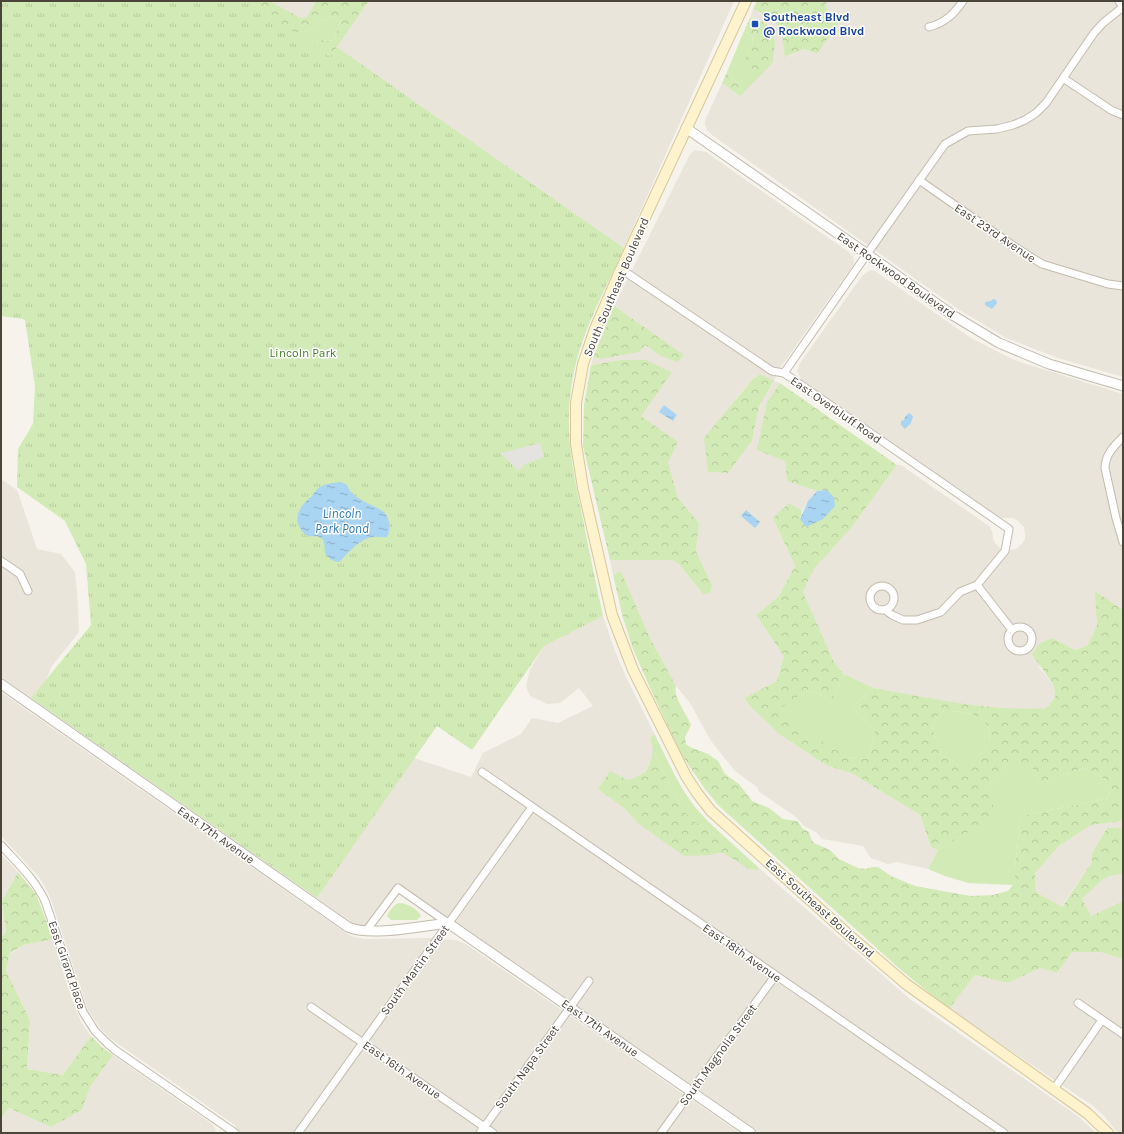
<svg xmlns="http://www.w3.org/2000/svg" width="1124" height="1134" font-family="Karla,sans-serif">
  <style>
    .residential { fill: #eae5da; fill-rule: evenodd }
    .green { fill: #d2eab5 }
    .forest { fill: url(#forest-crowns); fill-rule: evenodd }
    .park { fill: url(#park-tufts) }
    .parking { fill: #e5e3e0 }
    .water { fill: url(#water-ripples) }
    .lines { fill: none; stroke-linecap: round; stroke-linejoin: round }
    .minor-casing { stroke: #c2bbae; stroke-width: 9 }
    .tertiary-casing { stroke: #c2bbae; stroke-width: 11 }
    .secondary-casing { stroke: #d6c79b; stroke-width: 12 }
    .minor { stroke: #fff; stroke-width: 7 }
    .tertiary { stroke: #fff; stroke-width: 9 }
    .secondary { stroke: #fff3cd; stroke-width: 10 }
    .transit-dot { fill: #1a4fb4; stroke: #fff; stroke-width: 1.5 }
    .labels { text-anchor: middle; stroke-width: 3; stroke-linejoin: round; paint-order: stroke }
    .transit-label { font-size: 12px; font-weight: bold; fill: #164399; stroke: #fff; text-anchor: start }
    .street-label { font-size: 12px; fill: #4b4439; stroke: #fff }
    .park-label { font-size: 12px; fill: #4a7f2a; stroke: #fff }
    .water-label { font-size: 13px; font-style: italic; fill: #2e7ab2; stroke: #fff }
  </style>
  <defs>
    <pattern id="forest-crowns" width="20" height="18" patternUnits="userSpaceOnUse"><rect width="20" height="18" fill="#d2eab5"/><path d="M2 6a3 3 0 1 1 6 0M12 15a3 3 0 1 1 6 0" fill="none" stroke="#b6ca9c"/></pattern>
    <pattern id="park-tufts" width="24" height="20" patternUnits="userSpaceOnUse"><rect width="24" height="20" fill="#d2eab5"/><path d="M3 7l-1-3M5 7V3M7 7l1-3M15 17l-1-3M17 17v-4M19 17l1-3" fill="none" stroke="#b6ca9c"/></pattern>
    <pattern id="water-ripples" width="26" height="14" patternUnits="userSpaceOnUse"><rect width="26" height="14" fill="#a9d4f2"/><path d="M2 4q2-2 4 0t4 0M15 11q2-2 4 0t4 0" fill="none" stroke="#8caec5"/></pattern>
  </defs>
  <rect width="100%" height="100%" fill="#f6f3ec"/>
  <!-- residential -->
  <path class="residential" d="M 270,1 L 316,1 L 307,17 L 301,18 Z
    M 369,1 L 734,1 L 624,248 L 337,47 Z
    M 826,1 L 1123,1 L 1123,377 L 1058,358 L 1006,338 L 958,309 L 712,135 L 707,130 L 705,124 L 706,118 L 722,83 L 740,96 L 762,21 L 750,18 L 753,9 L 776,22 L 782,32 L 786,57 L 804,49 L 817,54 L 827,11 Z
    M 696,150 L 706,152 L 850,253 L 853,257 L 854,261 L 854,264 L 778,371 L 774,381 L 780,383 L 767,402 L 785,461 L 787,481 L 817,491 L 808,501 L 802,511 L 789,504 L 773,518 L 795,566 L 779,596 L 756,615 L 785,656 L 777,681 L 744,698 L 751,707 L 779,734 L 826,765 L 853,774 L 920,815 L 931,847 L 938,850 L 928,869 L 897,862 L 888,864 L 871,858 L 863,846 L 822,839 L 816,832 L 804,826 L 796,817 L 758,791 L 758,788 L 735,771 L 711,741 L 690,703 L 676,686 L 650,638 L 621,571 L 613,575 L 610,560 L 672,560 L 680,565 L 703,593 L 712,585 L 696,551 L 699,523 L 678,498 L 668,462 L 677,442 L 641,416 L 620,360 L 591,365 L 593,358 L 601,359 L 644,345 L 660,356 L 683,355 L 614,306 L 689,156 L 692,152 ZM 760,374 L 774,382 L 759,406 L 752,441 L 728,473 L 708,472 L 737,397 L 752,380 Z
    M 870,270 L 875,271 L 971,338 L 1006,356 L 1020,362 L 1123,394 L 1123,610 L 1096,592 L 1097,625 L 1088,645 L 1076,650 L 1052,638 L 1039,667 L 1054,686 L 1055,697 L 1047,708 L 1024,710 L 961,704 L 874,688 L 844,674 L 834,662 L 803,592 L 813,570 L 851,528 L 897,465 L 901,465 L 989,526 L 992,531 L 994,542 L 1001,549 L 1006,551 L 1016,549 L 1022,544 L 1025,539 L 1025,533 L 1024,527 L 1018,521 L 1013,518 L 1001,518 L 801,379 L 797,371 L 800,363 L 862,276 Z
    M 1,479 L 17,490 L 37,549 L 61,554 L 75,572 L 77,590 L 79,632 L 52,666 L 46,680 L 31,698 L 1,677 Z
    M 603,616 L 615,651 L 626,677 L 655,735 L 652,736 L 650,739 L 653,750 L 648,767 L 641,776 L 628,780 L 610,772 L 598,789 L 624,808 L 639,824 L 711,855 L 718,853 L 723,853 L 749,869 L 756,870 L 760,869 L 910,999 L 1079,1117 L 1096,1133 L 761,1133 L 398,883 L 368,925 L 365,927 L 360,927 L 355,925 L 317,898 L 414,758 L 471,777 L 483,753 L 521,734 L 532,718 L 558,723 L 593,706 L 579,688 L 560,703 L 547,704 L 530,696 L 526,686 L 530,669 L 544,646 Z
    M 1,692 L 346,933 L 354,937 L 365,939 L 427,938 L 456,940 L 466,944 L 740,1133 L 231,1133 L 236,1126 L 111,1039 L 100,1028 L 88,1010 L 50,897 L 45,887 L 38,876 L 1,836 Z
    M 1123,821 L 1123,827 L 1107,828 L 1092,853 L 1092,862 L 1061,907 L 1036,892 L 1035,873 L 1059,846 L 1091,825 Z
    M 1,854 L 18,872 L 2,901 L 6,932 L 1,937 Z
    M 1123,874 L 1123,901 L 1091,916 L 1082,899 L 1102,880 L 1109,876 Z
    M 53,939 L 70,994 L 81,1022 L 91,1036 L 63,1075 L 27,1069 L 30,1020 L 6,971 L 10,954 L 24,945 Z
    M 1071,952 L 1100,952 L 1123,959 L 1123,1133 L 1118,1133 L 1104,1116 L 1093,1106 L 949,1009 L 975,975 L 1008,983 L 1040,968 L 1057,973 Z
    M 113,1055 L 212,1124 L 215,1128 L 216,1133 L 1,1133 L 1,1119 L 9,1108 L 51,1127 L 82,1110 L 90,1087 Z"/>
  <!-- green -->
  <path class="green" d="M 330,17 L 340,21 L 334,40 L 327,41 L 321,39 L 310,44 L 294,33 L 309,30 L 319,21 Z
    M 744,31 L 752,36 L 753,43 L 746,54 L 751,68 L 763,73 L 740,96 L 739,86 L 727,72 Z
    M 844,674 L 874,688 L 852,707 L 875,730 L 868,759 L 847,757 L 774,711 L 809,690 L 832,700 Z
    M 944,711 C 957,711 981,712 987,726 C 989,730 989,736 990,741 L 971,766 L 959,766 L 942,755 C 939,735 921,727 944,711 Z
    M 655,735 C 667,759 678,785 695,807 C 704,818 715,828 726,838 L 711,834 L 694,821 L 681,808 L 653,750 L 650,739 L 652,736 Z
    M 1008,763 L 1030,763 L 1039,783 L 1083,768 L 1111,782 L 1109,798 L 1021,816 L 1015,868 L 1015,878 L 1013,885 L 968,883 L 945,876 L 928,869 L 938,850 L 973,829 L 985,789 Z
    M 398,903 C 406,902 418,909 421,916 L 417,920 L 391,920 L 387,916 C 389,911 393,906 398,903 Z"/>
  <!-- forest -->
  <path class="forest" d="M 249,1 L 270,1 L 301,18 L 307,17 L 316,1 L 369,1 L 330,57 L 310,44 L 321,39 L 327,41 L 334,40 L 340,21 L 330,17 L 319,21 L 309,30 L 294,33 Z
    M 757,1 L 826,1 L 827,11 L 841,20 L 817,54 L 804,49 L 785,57 C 781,25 782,24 753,9 Z
    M 750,18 L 762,21 L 771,29 L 775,42 L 773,62 L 763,73 L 751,68 L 746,64 L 746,54 L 753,43 L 752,36 L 744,31 Z
    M 727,72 L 739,86 L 740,96 L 722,83 Z
    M 614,306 L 684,355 L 678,362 L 660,356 L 645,345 L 639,352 L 601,359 L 593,358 Z
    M 620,360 L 646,360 L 672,372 L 641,416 L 678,442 L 668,462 L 678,498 L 699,523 L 696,551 L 712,585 L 710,593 L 703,594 L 680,565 L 672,560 L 610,560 L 583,446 L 584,405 L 591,365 Z
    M 760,374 L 774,381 L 759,406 L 752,441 L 728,473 L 708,472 L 704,438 L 752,380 Z
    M 780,383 L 897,465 L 851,528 L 813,570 L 803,592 L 834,662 L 844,674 L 832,700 L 809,690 L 775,711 L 847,757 L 868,759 L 875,730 L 852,707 L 874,688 C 931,698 989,712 1047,708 L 1055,697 L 1054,686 L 1032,654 L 1039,644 L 1052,638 L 1076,650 L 1088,645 L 1097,625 L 1095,591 L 1123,610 L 1123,821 L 1091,825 L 1059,846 L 1035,873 L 1036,892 L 1062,907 L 1092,862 L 1092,853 L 1107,828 L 1123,827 L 1123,874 L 1109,876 L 1102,880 L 1082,899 L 1091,916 L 1123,901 L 1123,959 L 1100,952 L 1072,952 L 1057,973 L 1040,968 L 1008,983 L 975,975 L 949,1009 L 901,970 L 719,806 L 705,789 L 681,754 L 651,690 L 633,649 L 623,618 L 613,575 L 621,571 L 650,638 L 676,686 C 672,696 687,714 691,725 L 685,737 L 686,744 L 690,747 L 708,754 L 718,761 L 725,774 L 739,784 L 752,801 L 769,808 L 783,819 L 797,821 L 803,829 L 809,832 L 811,839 L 814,843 L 830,850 L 839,859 L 858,868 L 866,869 L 872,867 L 878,867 L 891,876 L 915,886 L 937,890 L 971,896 L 993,895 L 1008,891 L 1013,885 L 1015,878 L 1015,868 L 1021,816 L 1109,798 L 1111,782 L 1083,768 L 1039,783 L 1030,763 L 1008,763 L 985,789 L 995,810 L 975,828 L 938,850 L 931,847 L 920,815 L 853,774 L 826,765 L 779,734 L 751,707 L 744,698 L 777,681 L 784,656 L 756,615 L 779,596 L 795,566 L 773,518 L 789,503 L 802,511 L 800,519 L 826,490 L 817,491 L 787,481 L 785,461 L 757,450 L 767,402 ZM 944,711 C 957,711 981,712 987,726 C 989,730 989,736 990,741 L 971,766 L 959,766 L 942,755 C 939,735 921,727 944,711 Z
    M 653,750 L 681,808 L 694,821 L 711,834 L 726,838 L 760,869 L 756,870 L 749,869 L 723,853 L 718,853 L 711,855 L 684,856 L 639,824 L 624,808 L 598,789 L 610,771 L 628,780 C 648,774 648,770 653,750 Z
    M 18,872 L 36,894 L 53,939 L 24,945 L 10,953 L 6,971 L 30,1020 L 27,1069 L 63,1075 L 91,1036 L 103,1048 L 113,1055 L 90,1087 L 82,1110 L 51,1127 L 9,1108 L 1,1119 L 1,937 L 6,932 L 2,901 Z"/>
  <!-- park -->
  <path class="park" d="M 1,1 L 249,1 L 330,57 L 337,47 L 624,248 C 608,284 585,326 576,363 C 562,420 571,463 583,519 C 589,551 596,584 603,616 L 544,646 L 472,750 L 437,726 L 317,898 L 31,698 L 91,625 L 86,564 L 65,521 L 17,487 L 18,449 L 33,424 L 35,386 L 25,320 C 17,317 9,318 1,316 Z"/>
  <!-- parking -->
  <path class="parking" d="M 540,443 L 544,457 L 525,464 L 518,471 L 501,453 Z"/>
  <!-- water -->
  <path class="water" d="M 993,299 L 996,300 L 997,303 L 992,309 L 985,305 L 985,302 L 991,301 Z
    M 664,405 L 677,415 L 673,421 L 659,412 Z
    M 909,413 L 913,416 L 911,423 L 905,429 L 901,425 L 901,421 L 904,420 L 905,417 Z
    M 341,482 L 347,485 C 351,499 373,504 384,512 C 390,518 391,529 387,537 C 381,538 375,535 369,538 C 357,541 348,554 339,562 C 334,562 326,557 325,552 C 324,547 325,543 323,540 C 316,531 309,543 300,528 C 293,515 302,504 312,496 C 314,493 317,489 320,487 C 326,483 334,483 341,482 Z
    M 826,490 L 834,497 L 835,506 L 823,519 L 806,527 L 800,519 L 808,501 L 817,491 Z
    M 746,510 L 760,522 L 755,528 L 741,516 Z"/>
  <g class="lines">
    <!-- minor casing -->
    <g class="minor-casing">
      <path id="minor" d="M 929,27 C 945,23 954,14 963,1
        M 1063,78 L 1111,110 L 1123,115
        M 919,180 L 1015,247 L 1042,264 L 1108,284 L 1123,286
        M 621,269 L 772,371 L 784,373 L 1009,529 L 1005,551 L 977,585 L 960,592 L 941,612 L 917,620 L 903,620 L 892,615 L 885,610
        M 784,373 L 867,254 L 945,144 L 968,131 L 997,129 L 1013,125 L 1025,120 L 1036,113 L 1046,103 L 1094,33 L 1103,23 L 1123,7 L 1119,1
        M 1123,437 C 1114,446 1105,455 1105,468 L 1116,518 L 1123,542
        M 1,561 L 20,574 L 28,591
        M 977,585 L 1012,630
        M870 598a12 12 0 1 1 24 0a12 12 0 1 1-24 0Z
        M1008 639a12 12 0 1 1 24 0a12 12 0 1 1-24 0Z
        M 482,772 L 1004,1133
        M 1,845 C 17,863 35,879 45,901 L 83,1012 L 95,1031 L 107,1043 L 115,1050 L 235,1133
        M 366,931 L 398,888 L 448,923
        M 1078,1003 L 1123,1034
        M 311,1007 L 493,1133
        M 1054,1089 L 1102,1020
        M 298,1133 L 532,807
        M 480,1133 L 589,981
        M 661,1133 L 775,976"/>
    </g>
    <!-- tertiary casing -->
    <g class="tertiary-casing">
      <path id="tertiary" d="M 686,128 L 867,254 L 954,316 L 999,343 L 1049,364 L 1123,386
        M 1,684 L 348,927 C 370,937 422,926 448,923 L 751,1133"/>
    </g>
    <!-- secondary casing -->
    <g class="secondary-casing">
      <path id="secondary" d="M 746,1 L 621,269 L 595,329 L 583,364 L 576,403 L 576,444 L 583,488 L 612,615 L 633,670 L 686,776 L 697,793 L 711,811 L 850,936 L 906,984 L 1087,1113 L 1108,1133"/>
    </g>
    <!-- minor -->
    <use href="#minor" class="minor"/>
    <!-- tertiary -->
    <use href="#tertiary" class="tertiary"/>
    <!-- secondary -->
    <use href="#secondary" class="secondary"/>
  </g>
  <!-- markers -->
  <rect class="transit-dot" x="751" y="20" width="8" height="8" rx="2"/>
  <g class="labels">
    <!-- transit labels -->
    <g class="transit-label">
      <text x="763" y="21">Southeast Blvd<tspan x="763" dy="14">@ Rockwood Blvd</tspan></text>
    </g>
    <!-- street labels -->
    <g class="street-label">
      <text transform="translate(995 233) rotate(34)" y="4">East 23rd Avenue</text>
      <text transform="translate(896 275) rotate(35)" y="4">East Rockwood Boulevard</text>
      <text transform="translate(616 287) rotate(-67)" y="4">South Southeast Boulevard</text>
      <text transform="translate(836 410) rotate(35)" y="4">East Overbluff Road</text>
      <text transform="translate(216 835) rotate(35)" y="4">East 17th Avenue</text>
      <text transform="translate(820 908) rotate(42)" y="4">East Southeast Boulevard</text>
      <text transform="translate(742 953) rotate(35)" y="4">East 18th Avenue</text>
      <text transform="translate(67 965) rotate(71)" y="4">East Girard Place</text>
      <text transform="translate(415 970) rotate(-54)" y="4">South Martin Street</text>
      <text transform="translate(600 1028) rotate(35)" y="4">East 17th Avenue</text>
      <text transform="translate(718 1055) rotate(-54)" y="4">South Magnolia Street</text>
      <text transform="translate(527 1067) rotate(-54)" y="4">South Napa Street</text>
      <text transform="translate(402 1070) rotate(35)" y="4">East 16th Avenue</text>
    </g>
    <!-- park labels -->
    <g class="park-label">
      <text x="303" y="357">Lincoln Park</text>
    </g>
    <!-- water labels -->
    <g class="water-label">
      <text x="342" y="518">Lincoln<tspan x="342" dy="15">Park Pond</tspan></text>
    </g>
  </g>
  <!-- border -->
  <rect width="1124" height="1134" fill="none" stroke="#4b4439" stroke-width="4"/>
</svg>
